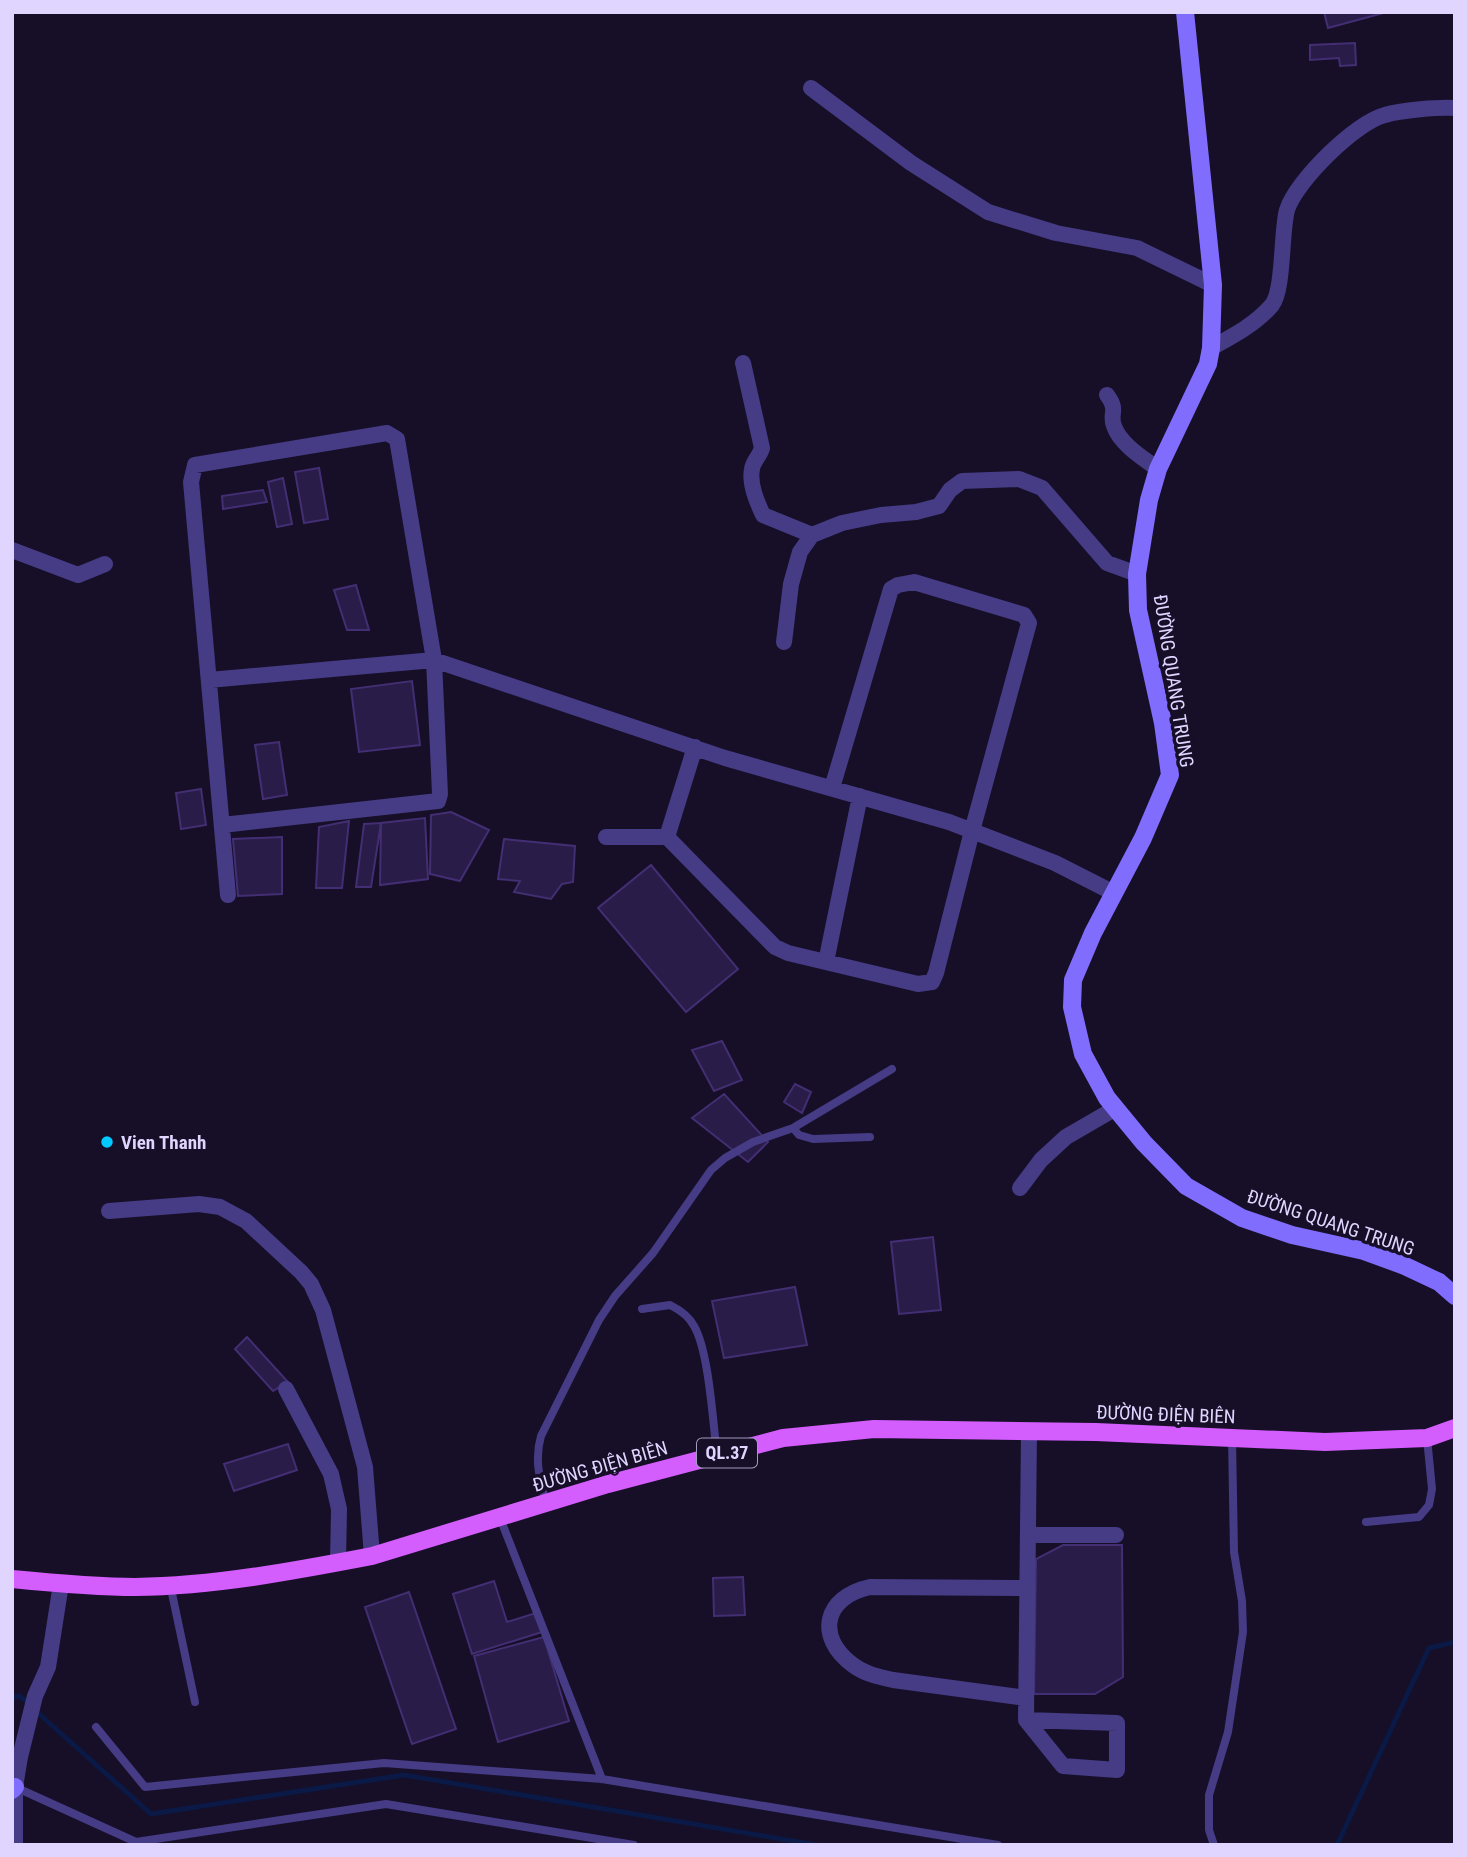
<svg xmlns="http://www.w3.org/2000/svg" width="1467" height="1857" font-family="'Roboto Condensed',sans-serif">
  <style>
    .lines { fill: none; stroke-linecap: round; stroke-linejoin: round }
    .stream { stroke: #0a1945; stroke-width: 5 }
    .building { fill: #291c48; stroke: #432e73; stroke-width: 2 }
    .lane { stroke: #463b85; stroke-width: 8 }
    .street { stroke: #463b85; stroke-width: 16 }
    .secondary { stroke: #806dfe; stroke-width: 18 }
    .primary { stroke: #d45dfe; stroke-width: 18 }
    .poi-dot { fill: #02c9fe; stroke: #160f27; stroke-width: 2.5 }
    .labels { text-anchor: middle; stroke-width: 7; stroke-linejoin: round; paint-order: stroke }
    .shield { fill: #160f27; stroke: #a39abe; stroke-width: 2 }
    .shield-label { font-size: 18px; font-weight: bold; fill: #dfd5ff }
    .street-label { font-size: 19px; fill: #dfd5ff; stroke: #160f27 }
    .poi-label { font-size: 19px; font-weight: bold; fill: #dfd5ff; stroke: #160f27; text-anchor: start }
  </style>
  <rect width="100%" height="100%" fill="#160f27"/>
  <g class="lines">
    <!-- stream -->
    <path class="stream" d="M 12,1698 L 20,1696 L 29,1704
      M 36,1711 L 151,1814 L 404,1775 L 817,1845
      M 1337,1845 L 1429,1648 L 1455,1642"/>
  </g>
  <!-- building -->
  <path class="building" d="M 1324,12 L 1387,12 L 1328,28 Z
    M 1355,43 L 1356,65 L 1340,66 L 1339,58 L 1310,60 L 1310,45 Z
    M 319,468 L 328,519 L 304,523 L 295,472 Z
    M 283,478 L 292,524 L 277,527 L 268,482 Z
    M 263,490 L 267,502 L 223,509 L 222,496 Z
    M 356,585 L 369,630 L 347,630 L 334,590 Z
    M 412,681 L 420,745 L 359,752 L 351,689 Z
    M 279,742 L 287,795 L 263,799 L 255,745 Z
    M 201,789 L 206,825 L 181,829 L 176,793 Z
    M 451,812 L 489,830 L 460,881 L 430,874 L 431,815 Z
    M 425,818 L 428,879 L 380,885 L 381,823 Z
    M 349,821 L 342,888 L 316,888 L 319,827 Z
    M 381,823 L 371,887 L 356,887 L 364,824 Z
    M 282,837 L 282,894 L 238,896 L 233,839 Z
    M 504,839 L 575,846 L 573,882 L 562,884 L 551,899 L 514,892 L 520,881 L 498,879 Z
    M 651,865 L 738,969 L 686,1012 L 598,908 Z
    M 722,1041 L 742,1080 L 714,1091 L 692,1050 Z
    M 795,1084 L 811,1092 L 802,1113 L 784,1102 Z
    M 724,1094 L 768,1142 L 748,1162 L 692,1118 Z
    M 933,1237 L 941,1310 L 899,1314 L 891,1242 Z
    M 795,1287 L 807,1345 L 724,1358 L 712,1301 Z
    M 247,1337 L 288,1382 L 273,1391 L 235,1349 Z
    M 288,1444 L 297,1470 L 234,1491 L 224,1464 Z
    M 1063,1545 L 1122,1545 L 1123,1677 L 1095,1694 L 1034,1694 L 1036,1559 Z
    M 743,1577 L 745,1615 L 714,1616 L 713,1578 Z
    M 494,1581 L 507,1622 L 536,1613 L 542,1632 L 472,1654 L 453,1594 Z
    M 409,1592 L 456,1729 L 412,1744 L 365,1607 Z
    M 544,1637 L 569,1721 L 498,1742 L 474,1656 Z"/>
  <g class="lines">
    <!-- lane -->
    <path class="lane" d="M 793,1128 L 799,1135 L 813,1139 L 870,1137
      M 642,1309 L 670,1305 C 680,1310 689,1316 694,1326 C 709,1351 713,1424 717,1455
      M 546,1503 C 540,1480 534,1460 541,1436 L 599,1320 L 615,1296 L 653,1253 L 711,1170 L 725,1158 L 753,1142 L 793,1128 L 892,1069
      M 500,1518 L 602,1779
      M 1366,1522 L 1419,1517 L 1429,1505 L 1432,1489 L 1427,1438
      M 170,1584 L 195,1702
      M 96,1727 L 145,1787 L 384,1763 L 602,1779 L 998,1845
      M 15,1787 L 136,1842 L 386,1804 L 634,1845
      M 1214,1845 L 1209,1830 L 1209,1795 L 1228,1732 L 1243,1632 L 1242,1601 L 1234,1552 L 1232,1438"/>
    <!-- street -->
    <path class="street" d="M 811,88 L 911,163 L 988,212 L 1056,233 L 1137,248 L 1213,285
      M 1211,348 C 1233,336 1256,324 1272,305 C 1284,290 1281,231 1287,210 C 1296,181 1356,122 1385,115 C 1401,110 1439,107 1455,108
      M 743,363 L 762,448 C 760,456 753,461 752,469 C 749,484 757,502 763,515 L 812,535
      M 1107,395 C 1119,411 1109,413 1114,426 C 1120,444 1143,458 1158,469
      M 12,550 L 78,575 L 105,564
      M 784,642 L 791,584 L 800,552 L 812,535 L 842,523 L 881,515 L 916,512 L 939,506 L 950,490 L 962,481 L 1019,479 L 1042,488 L 1107,563 L 1137,574
      M 209,680 L 434,660 L 725,758 L 949,822 L 1055,863 L 1114,893
      M 222,825 L 438,801 L 440,794 L 434,660 L 397,439 L 387,433 L 195,465 L 191,482 L 228,895
      M 606,837 L 667,837 L 775,947 L 788,953 L 918,984 L 932,982 L 936,973 L 972,831 L 1029,623 L 1024,615 L 914,582 L 898,585 L 891,589 L 832,788
      M 667,837 L 695,747
      M 826,962 L 860,796
      M 1020,1188 L 1041,1160 L 1066,1137 L 1116,1108
      M 109,1211 L 199,1204 L 220,1207 L 246,1221 L 301,1272 L 311,1284 L 323,1310 L 365,1467 L 372,1556
      M 286,1389 L 331,1474 L 339,1509 L 338,1562
      M 1028,1535 L 1116,1535
      M 1026,1698 L 893,1680 C 879,1677 865,1674 853,1665 C 815,1637 824,1597 870,1587 L 1027,1588
      M 1026,1720 L 1117,1723 L 1117,1770 L 1063,1766 L 1026,1720 L 1029,1431
      M 15,1845 L 15,1787 L 20,1757 L 35,1696 L 48,1667 L 61,1584"/>
    <!-- secondary -->
    <path class="secondary" d="M 1185,12 L 1213,285 L 1211,348 L 1208,364 L 1158,469 L 1149,500 L 1137,574 L 1138,610 L 1163,723 L 1170,775 L 1143,838 L 1093,933 L 1073,980 L 1072,1007 L 1083,1054 L 1107,1098 L 1144,1143 L 1186,1186 L 1242,1218 L 1292,1235 L 1364,1251 L 1405,1266 L 1439,1282 L 1455,1296
      M 12,1790 L 15,1787"/>
    <!-- primary -->
    <path class="primary" d="M 12,1579 C 53,1583 94,1587 135,1587 C 214,1586 294,1571 372,1556 L 608,1484 L 783,1438 L 874,1429 L 1096,1432 L 1325,1442 L 1427,1438 L 1455,1428"/>
  </g>
  <!-- markers -->
  <circle class="poi-dot" cx="107" cy="1142" r="7"/>
  <g class="labels">
    <!-- shield labels -->
    <rect class="shield" x="697" y="1438.5" width="60" height="29" rx="5"/>
    <g class="shield-label">
      <text x="727" y="1459">QL.37</text>
    </g>
    <!-- street labels -->
    <g class="street-label">
      <text transform="translate(1174 681) rotate(81)" y="7">ĐƯỜNG QUANG TRUNG</text>
      <text transform="translate(1331 1222) rotate(18)" y="7">ĐƯỜNG QUANG TRUNG</text>
      <text transform="translate(1166 1414) rotate(2)" y="7">ĐƯỜNG ĐIỆN BIÊN</text>
      <text transform="translate(600 1466) rotate(-16)" y="7">ĐƯỜNG ĐIỆN BIÊN</text>
    </g>
    <!-- poi labels -->
    <g class="poi-label">
      <text x="121" y="1149">Vien Thanh</text>
    </g>
  </g>
  <!-- border -->
  <rect width="1467" height="1857" fill="none" stroke="#dfd5ff" stroke-width="28"/>
</svg>
